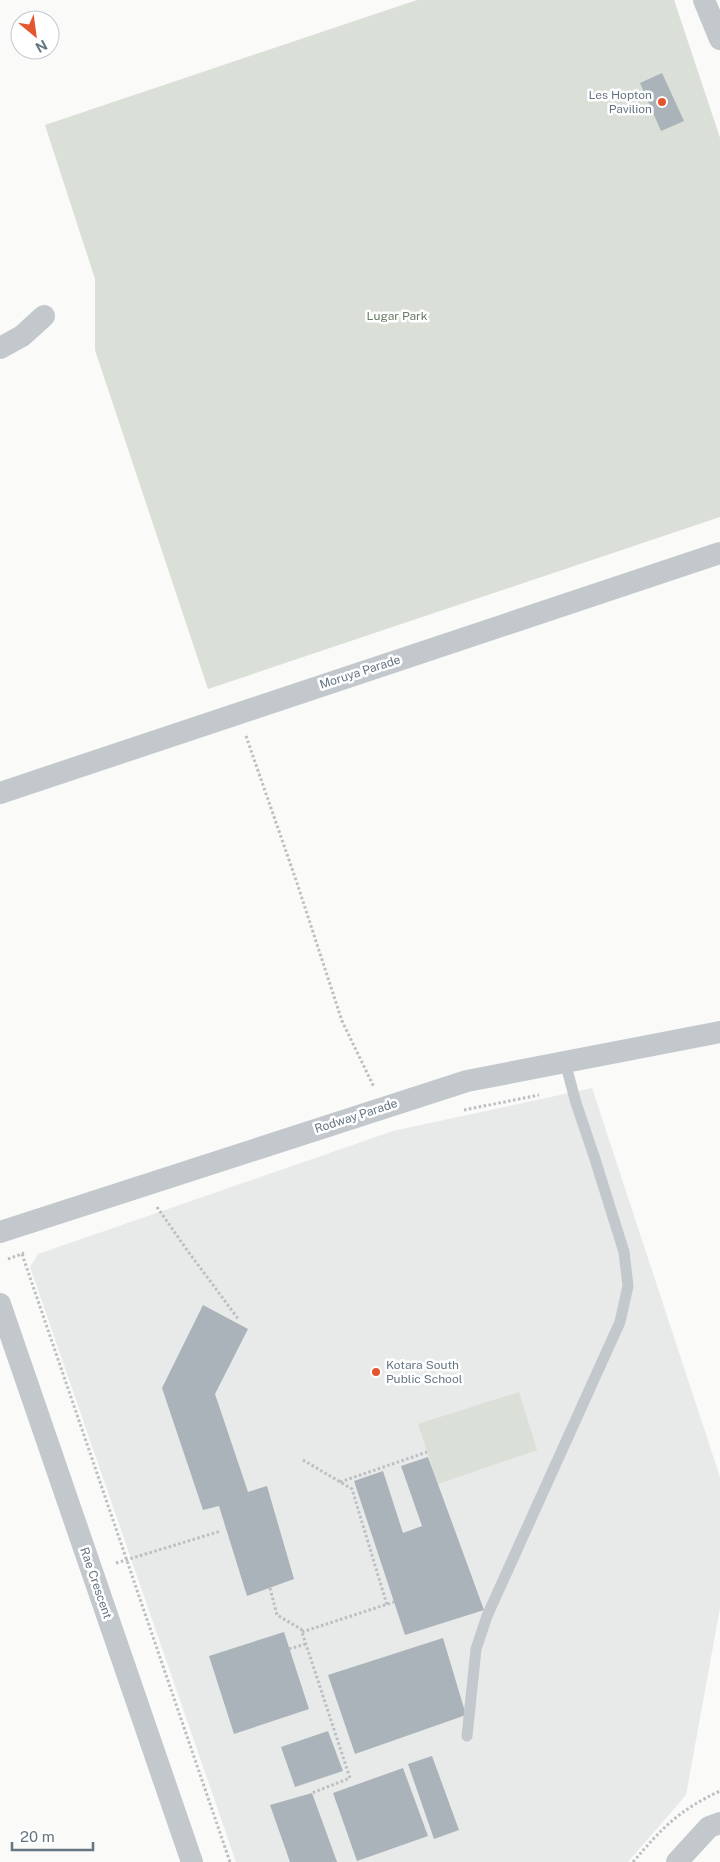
<svg xmlns="http://www.w3.org/2000/svg" width="720" height="1862" font-family="'Public Sans',sans-serif">
  <style>
    .built { fill: #e8e9e9 }
    .green { fill: #dadfd7 }
    .building { fill: #aab3b9 }
    .lines { fill: none; stroke-linecap: round; stroke-linejoin: round }
    .path { stroke: #bbbfc2; stroke-width: 3; stroke-dasharray: 2.5 2.5; stroke-linecap: butt }
    .lane { stroke: #c3c8cc; stroke-width: 11 }
    .street { stroke: #c3c8cc; stroke-width: 22 }
    .poi-dot { fill: #e4572e; stroke: #fff; stroke-width: 2 }
    .labels { text-anchor: middle; stroke-width: 5; stroke-linejoin: round; paint-order: stroke }
    .poi-label { font-size: 12px; fill: #657683; stroke: #fff; text-anchor: end }
    .park-label { font-size: 12px; fill: #687a64; stroke: #fff }
    .street-label { font-size: 12px; fill: #657683; stroke: #fff }
  </style>
  <rect width="100%" height="100%" fill="#fafaf8"/>
  <!-- built -->
  <path class="built" d="M 592,1088 L 720,1477 L 720,1608 L 686,1795 L 628,1862 L 236,1862 L 30,1267 L 38,1254 L 393,1131 Z"/>
  <!-- green -->
  <path class="green" d="M 417,0 L 674,0 L 720,138 L 720,517 L 208,689 L 95,350 L 95,279 L 45,125 Z
    M 519,1392 L 537,1450 L 438,1484 L 418,1424 Z"/>
  <!-- building -->
  <path class="building" d="M 662,73 L 684,121 L 661,131 L 640,83 Z
    M 203,1305 L 248,1329 L 215,1394 L 248,1492 L 267,1486 L 294,1579 L 247,1596 L 219,1506 L 203,1510 L 162,1388 Z
    M 428,1457 L 484,1610 L 405,1635 L 354,1481 L 383,1471 L 403,1533 L 422,1526 L 401,1466 Z
    M 284,1632 L 309,1709 L 234,1734 L 209,1656 Z
    M 443,1638 L 466,1715 L 355,1754 L 328,1675 Z
    M 328,1731 L 343,1771 L 295,1787 L 281,1747 Z
    M 432,1756 L 459,1830 L 434,1839 L 408,1764 Z
    M 403,1768 L 428,1836 L 357,1861 L 333,1793 Z
    M 312,1793 L 337,1862 L 290,1862 L 270,1805 Z"/>
  <g class="lines">
    <!-- path -->
    <path class="path" d="M 246,736 L 297,883 L 342,1021 L 374,1087
      M 464,1110 L 539,1095
      M 157,1207 L 187,1250 L 239,1320
      M 22,1254 L 230,1862
      M 8,1259 L 24,1253
      M 303,1460 L 352,1489 L 387,1605
      M 340,1482 L 427,1452
      M 116,1563 L 221,1531
      M 270,1588 L 277,1615 L 301,1629 L 350,1778 L 312,1793
      M 302,1632 L 394,1602
      M 289,1649 L 306,1644
      M 633,1862 C 662,1828 679,1810 720,1791"/>
    <!-- lane -->
    <path class="lane" d="M 467,1736 L 476,1649 L 487,1616 L 620,1322 L 628,1286 L 624,1252 L 594,1156 L 576,1103 L 565,1062"/>
    <!-- street -->
    <path class="street" d="M 704,0 L 720,39
      M 0,348 L 22,336 L 44,316
      M 0,793 L 720,553
      M 0,1232 L 467,1081 L 720,1032
      M 0,1304 L 192,1862
      M 677,1862 L 709,1827 L 720,1823"/>
  </g>
  <!-- markers -->
  <g class="poi-dot">
    <circle cx="662" cy="102" r="5"/>
    <circle cx="376" cy="1372" r="5"/>
  </g>
  <g class="labels">
    <!-- poi labels -->
    <g class="poi-label">
      <text x="652" y="99">Les Hopton<tspan x="652" dy="14">Pavilion</tspan></text>
      <text x="386" y="1369" text-anchor="start">Kotara South<tspan x="386" dy="14">Public School</tspan></text>
    </g>
    <!-- park labels -->
    <g class="park-label">
      <text x="397" y="320">Lugar Park</text>
    </g>
    <!-- street labels -->
    <g class="street-label">
      <text transform="translate(360 672) rotate(-18)" y="4">Moruya Parade</text>
      <text transform="translate(356 1116) rotate(-18)" y="4">Rodway Parade</text>
      <text transform="translate(96 1583) rotate(71)" y="4">Rae Crescent</text>
    </g>
  </g>
  <!-- north arrow -->
  <g transform="translate(35 35) rotate(151)"><circle r="24" fill="#ffffff" stroke="#c1c8cd"/>
  <path d="M0-4L9 19L0 12L-9 19Z" fill="#e4572e"/>
  <text y="-8" font-size="14" font-weight="bold" text-anchor="middle" fill="#657683">N</text>
  </g>
  <!-- scale -->
  <path d="M12 1842v8h81v-8" fill="none" stroke="#657683" stroke-width="2.5"/>
  <text x="20" y="1842" font-size="15" fill="#657683" stroke="#ffffff" stroke-width="4" paint-order="stroke">20 m</text>
</svg>
